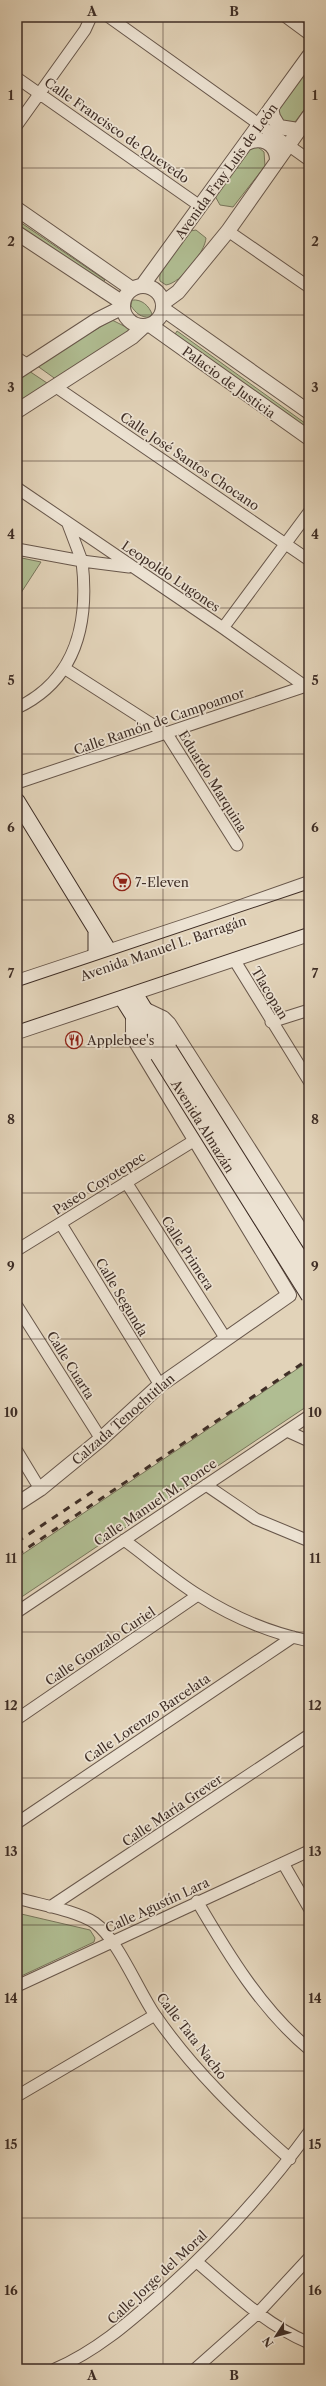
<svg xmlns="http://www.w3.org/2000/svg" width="326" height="2386" font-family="'Libre Caslon Text',serif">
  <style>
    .green { fill: #b0bd92; stroke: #78765c }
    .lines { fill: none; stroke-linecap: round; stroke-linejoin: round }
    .minor-casing { stroke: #68574b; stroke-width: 13 }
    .tertiary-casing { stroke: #68574b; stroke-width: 16 }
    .secondary-casing { stroke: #3f2e26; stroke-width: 17 }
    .minor { stroke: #ece2d2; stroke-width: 11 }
    .tertiary { stroke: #ece2d2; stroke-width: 14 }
    .secondary { stroke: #ece2d2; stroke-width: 15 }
    .rail { stroke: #3f2e26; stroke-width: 3; stroke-dasharray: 7 7; stroke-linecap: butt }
    .secondary-bridge-casing { stroke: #3f2e26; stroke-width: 17; stroke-linecap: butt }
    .trunk-bridge-casing { stroke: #3f2e26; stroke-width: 20; stroke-linecap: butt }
    .secondary-bridge { stroke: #ece2d2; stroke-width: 15 }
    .trunk-bridge { stroke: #e2d3b9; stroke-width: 18 }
    .grid { fill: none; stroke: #3f2e26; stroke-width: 1; stroke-opacity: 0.55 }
    .labels { text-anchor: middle; stroke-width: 3.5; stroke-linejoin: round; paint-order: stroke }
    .street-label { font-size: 13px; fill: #3f2e26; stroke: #ece2d2 }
    .poi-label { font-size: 13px; fill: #3f2e26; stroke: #ece2d2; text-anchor: start }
    .neatline { fill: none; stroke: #3f2e26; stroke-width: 1.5 }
    .grid-label { font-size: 13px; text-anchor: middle; font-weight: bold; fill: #3f2e26 }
  </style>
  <rect width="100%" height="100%" fill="#e2d3b9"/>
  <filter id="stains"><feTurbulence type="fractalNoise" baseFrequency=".005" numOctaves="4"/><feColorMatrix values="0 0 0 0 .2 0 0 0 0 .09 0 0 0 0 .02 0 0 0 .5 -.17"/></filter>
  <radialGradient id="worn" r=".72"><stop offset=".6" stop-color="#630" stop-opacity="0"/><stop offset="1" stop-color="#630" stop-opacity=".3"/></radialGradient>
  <!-- green -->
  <path class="green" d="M 309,62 L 309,103 L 295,122 L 285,124 L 275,108 Z
    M 252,147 L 258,147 L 264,152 L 265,166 L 233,207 L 220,205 L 215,196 L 245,151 Z
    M 17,220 L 105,280 L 100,285 L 17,228 Z
    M 196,230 L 206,238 C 205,252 181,283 166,285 L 160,281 C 157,265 181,244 190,231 Z
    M 132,300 C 142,299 149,306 152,314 L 150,317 C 141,318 136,313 131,306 Z
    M 112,320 L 134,331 L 57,380 L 36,365 Z
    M 177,331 L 309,426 L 309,433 L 174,336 Z
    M 29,371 L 50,385 L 17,405 L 17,379 Z
    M 17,557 L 41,562 L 17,599 Z
    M 309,1361 L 309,1405 L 17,1600 L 17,1558 Z
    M 17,1913 L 90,1930 L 95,1938 L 94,1942 L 17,1978 Z"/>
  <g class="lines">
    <!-- minor casing -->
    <g class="minor-casing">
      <path id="minor" d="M 109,17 L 309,160
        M 286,17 L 309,34
        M 17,78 L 200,206
        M 17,125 L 85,30 L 91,17
        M 228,231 L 309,287
        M 17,358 L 28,365
        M 56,387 L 309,560
        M 17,488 L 223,628 L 309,689
        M 17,549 L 82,561 L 68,524
        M 223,628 L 309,512
        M 64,668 L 167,734 L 237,845
        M 17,708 C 78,679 89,621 82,561 L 129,567
        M 17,783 L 309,685
        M 222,940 L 309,1081
        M 271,1022 L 309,1010
        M 126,1182 L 226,1339
        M 61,1224 L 160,1385
        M 17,1250 L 195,1140
        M 17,1306 L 101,1439
        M 287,1431 L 309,1441
        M 17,1451 L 40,1489
        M 206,1485 L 256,1519 L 309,1541
        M 124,1540 C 149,1558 172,1579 198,1595 C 231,1616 271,1633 309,1641
        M 17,1612 L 309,1416
        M 17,1719 L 198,1595
        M 17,1823 L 293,1637
        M 283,1863 L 309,1908
        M 17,1898 C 40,1905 75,1910 95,1923 C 117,1938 139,1992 155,2015 C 193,2070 240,2115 290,2159
        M 197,1901 C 228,1954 261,2009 309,2049
        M 50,1907 L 309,1735
        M 17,1986 L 309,1851
        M 17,2096 L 155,2015
        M 197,2262 C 232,2292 266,2325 309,2343
        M 55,2369 C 96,2351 127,2324 160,2295 C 215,2246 266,2191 309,2132
        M 195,2369 L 257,2314 L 309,2258"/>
    </g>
    <!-- tertiary casing -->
    <g class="tertiary-casing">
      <path id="tertiary" d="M 271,108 L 273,117 L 279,127 L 298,130
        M 247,143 C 261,136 276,143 277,159
        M 17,209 L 132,289
        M 17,233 L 123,303
        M 142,286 L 309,56
        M123 306a20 20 0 1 1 40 0a20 20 0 1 1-40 0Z
        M 163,303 L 178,292 L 228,231 L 309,116
        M 163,309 L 309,412
        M 150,325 L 309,438
        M 17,372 L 97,320 L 123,307
        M 17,411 L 132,337 L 144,326
        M 17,982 L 210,918 L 309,883
        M 144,1009 L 163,1018 L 169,1024 L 309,1243
        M 17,1032 L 309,934
        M 17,1504 L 40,1489 L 101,1439 L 160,1385 L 289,1295 L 133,1037 L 133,1015"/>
    </g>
    <!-- secondary casing -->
    <g class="secondary-casing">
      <path id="secondary" d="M 17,801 L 169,1049
        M 96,933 L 96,957 L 158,1055"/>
    </g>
    <!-- minor -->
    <use href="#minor" class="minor"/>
    <!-- tertiary -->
    <use href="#tertiary" class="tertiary"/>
    <!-- secondary -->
    <use href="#secondary" class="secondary"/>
    <!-- rail -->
    <path class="rail" d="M 17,1542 L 95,1490
      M 17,1555 L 309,1359"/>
    <!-- secondary-bridge casing -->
    <g class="secondary-bridge-casing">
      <path id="secondary-bridge" d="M 169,1049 L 309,1272
        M 158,1055 L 309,1296"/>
    </g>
    <!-- trunk-bridge casing -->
    <g class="trunk-bridge-casing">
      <path id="trunk-bridge" d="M 17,997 L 309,899
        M 17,1015 L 309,917"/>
    </g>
    <!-- secondary-bridge -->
    <use href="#secondary-bridge" class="secondary-bridge"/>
    <!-- trunk-bridge -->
    <use href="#trunk-bridge" class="trunk-bridge"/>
  </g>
  <!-- grid -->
  <path class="grid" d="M 163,17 L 163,2369M 17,168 L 309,168M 17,315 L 309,315M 17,461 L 309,461M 17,608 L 309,608M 17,754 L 309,754M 17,900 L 309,900M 17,1047 L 309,1047M 17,1193 L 309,1193M 17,1339 L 309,1339M 17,1486 L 309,1486M 17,1632 L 309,1632M 17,1778 L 309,1778M 17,1925 L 309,1925M 17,2071 L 309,2071M 17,2218 L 309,2218"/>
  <!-- icons -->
  <defs>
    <g id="supermarket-ring" transform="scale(0.9)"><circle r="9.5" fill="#ece2d2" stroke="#8f2418" stroke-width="1.5"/><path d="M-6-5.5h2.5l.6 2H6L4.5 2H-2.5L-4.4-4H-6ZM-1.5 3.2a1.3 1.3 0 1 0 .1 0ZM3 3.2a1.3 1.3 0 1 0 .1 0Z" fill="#8f2418"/></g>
    <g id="restaurant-ring" transform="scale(0.9)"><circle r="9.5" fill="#ece2d2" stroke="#8f2418" stroke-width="1.5"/><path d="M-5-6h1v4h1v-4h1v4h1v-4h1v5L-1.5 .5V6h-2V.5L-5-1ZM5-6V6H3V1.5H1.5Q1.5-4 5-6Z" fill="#8f2418"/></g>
  </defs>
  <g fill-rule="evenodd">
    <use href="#supermarket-ring" x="122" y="882"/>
    <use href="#restaurant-ring" x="74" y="1040"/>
  </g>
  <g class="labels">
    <!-- street labels -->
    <g class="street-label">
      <text transform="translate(117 130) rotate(35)" y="5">Calle Francisco de Quevedo</text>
      <text transform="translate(226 171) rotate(-54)" y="5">Avenida Fray Luis de León</text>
      <text transform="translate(229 382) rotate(36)" y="5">Palacio de Justicia</text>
      <text transform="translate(190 461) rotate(34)" y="5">Calle José Santos Chocano</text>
      <text transform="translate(171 576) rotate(34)" y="5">Leopoldo Lugones</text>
      <text transform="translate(159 721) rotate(-19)" y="5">Calle Ramón de Campoamor</text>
      <text transform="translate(213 781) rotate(58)" y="5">Eduardo Marquina</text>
      <text transform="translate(163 948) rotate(-19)" y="5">Avenida Manuel L. Barragán</text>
      <text transform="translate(270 993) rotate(59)" y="5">Tlacopan</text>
      <text transform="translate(203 1126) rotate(58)" y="5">Avenida Almazán</text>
      <text transform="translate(99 1183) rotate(-32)" y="5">Paseo Coyotepec</text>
      <text transform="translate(188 1253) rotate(57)" y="5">Calle Primera</text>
      <text transform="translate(122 1297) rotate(59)" y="5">Calle Segunda</text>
      <text transform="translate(71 1365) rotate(58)" y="5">Calle Cuarta</text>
      <text transform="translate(123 1419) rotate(-41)" y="5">Calzada Tenochtitlan</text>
      <text transform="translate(155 1502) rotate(-34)" y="5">Calle Manuel M. Ponce</text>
      <text transform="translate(100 1646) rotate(-34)" y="5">Calle Gonzalo Curiel</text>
      <text transform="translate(147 1718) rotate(-34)" y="5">Calle Lorenzo Barcelata</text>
      <text transform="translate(172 1810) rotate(-34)" y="5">Calle María Grever</text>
      <text transform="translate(157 1905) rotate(-25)" y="5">Calle Agustín Lara</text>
      <text transform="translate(192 2036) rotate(52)" y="5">Calle Tata Nacho</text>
      <text transform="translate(157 2277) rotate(-43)" y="5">Calle Jorge del Moral</text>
    </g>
    <!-- poi labels -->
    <g class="poi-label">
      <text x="135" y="887">7-Eleven</text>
      <text x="87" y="1045">Applebee's</text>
    </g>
  </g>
  <!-- margin -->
  <rect width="326" height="2386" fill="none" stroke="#e2d3b9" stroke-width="44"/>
  <!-- north arrow -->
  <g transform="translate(276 2336) rotate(234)" stroke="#ece2d2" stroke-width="3" paint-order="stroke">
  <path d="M0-3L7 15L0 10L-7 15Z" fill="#3f2e26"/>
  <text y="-6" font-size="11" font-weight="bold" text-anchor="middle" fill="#3f2e26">N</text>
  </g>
  <rect x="22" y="22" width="282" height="2342" class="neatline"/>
  <g class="grid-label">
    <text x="92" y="16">A</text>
    <text x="234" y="16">B</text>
    <text x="11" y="100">1</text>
    <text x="315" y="100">1</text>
    <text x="11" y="246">2</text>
    <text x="315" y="246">2</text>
    <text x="11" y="392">3</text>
    <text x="315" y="392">3</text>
    <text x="11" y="539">4</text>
    <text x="315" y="539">4</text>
    <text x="11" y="685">5</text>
    <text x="315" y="685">5</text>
    <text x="11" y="832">6</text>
    <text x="315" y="832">6</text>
    <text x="11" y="978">7</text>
    <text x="315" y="978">7</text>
    <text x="11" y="1124">8</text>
    <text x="315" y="1124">8</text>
    <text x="11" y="1271">9</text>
    <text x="315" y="1271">9</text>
    <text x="11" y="1417">10</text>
    <text x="315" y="1417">10</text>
    <text x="11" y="1563">11</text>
    <text x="315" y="1563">11</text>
    <text x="11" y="1710">12</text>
    <text x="315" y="1710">12</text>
    <text x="11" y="1856">13</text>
    <text x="315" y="1856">13</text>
    <text x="11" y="2003">14</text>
    <text x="315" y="2003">14</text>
    <text x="11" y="2149">15</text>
    <text x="315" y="2149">15</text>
    <text x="11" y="2295">16</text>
    <text x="315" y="2295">16</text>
    <text x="92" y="2380">A</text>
    <text x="234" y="2380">B</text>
  </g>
  <rect width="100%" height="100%" filter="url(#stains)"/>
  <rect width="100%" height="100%" fill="url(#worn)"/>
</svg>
